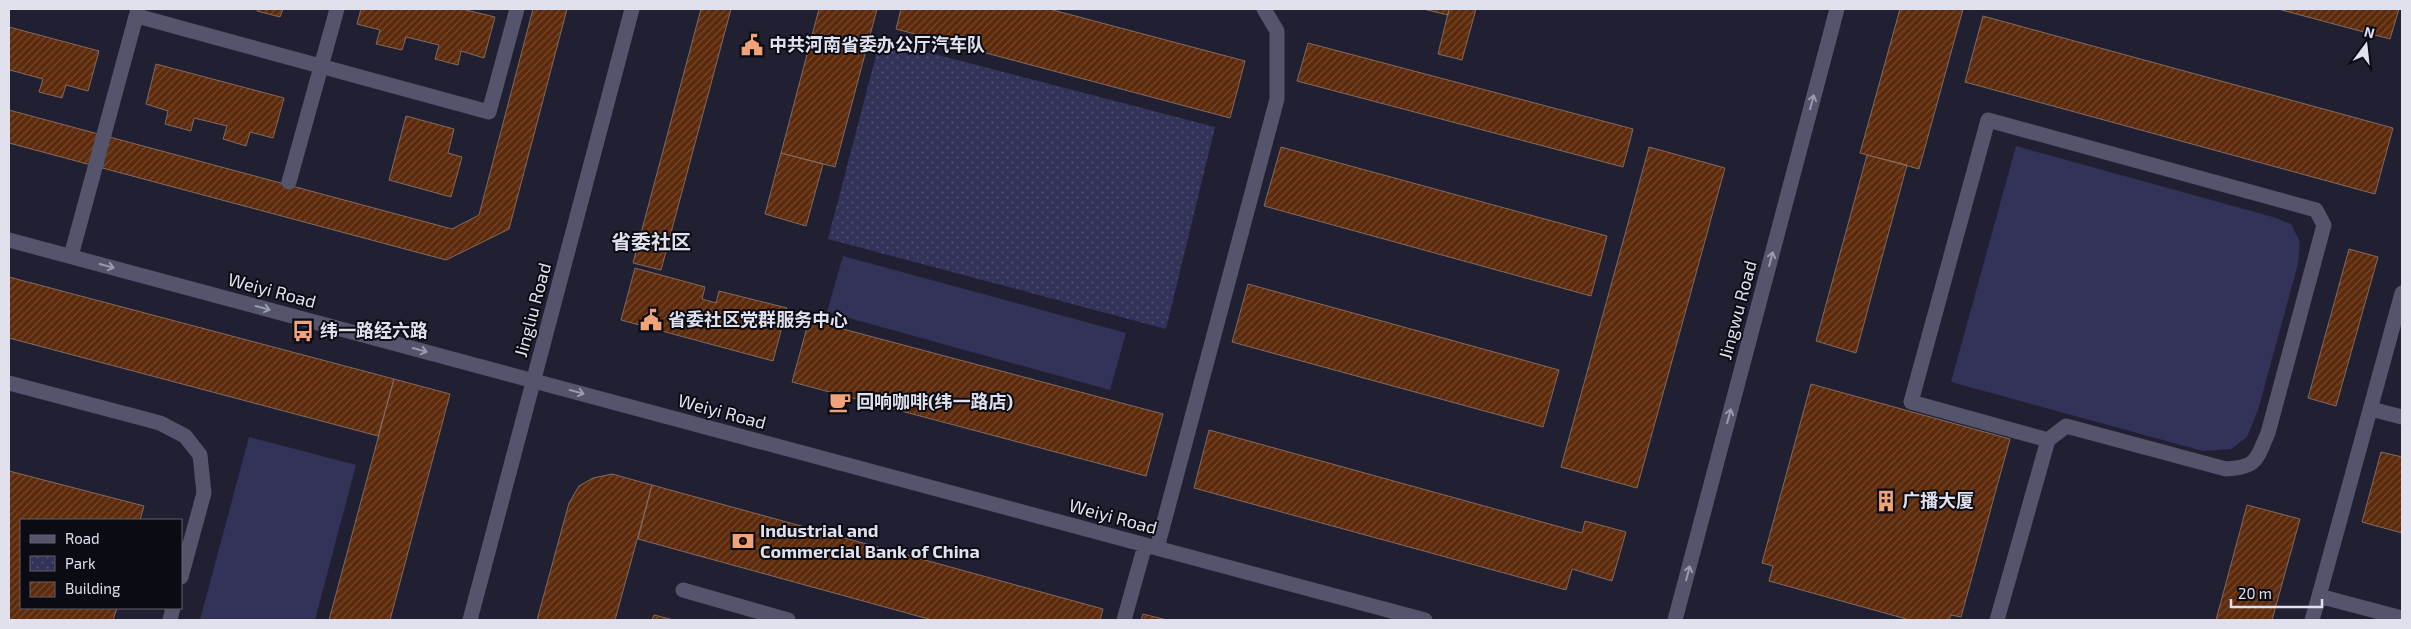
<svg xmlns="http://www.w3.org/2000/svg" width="2411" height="629" font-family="'Exo 2','Noto Sans SC',sans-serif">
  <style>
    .green { fill: #333259 }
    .park { fill: url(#park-dots) }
    .building { fill: url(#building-hatch); stroke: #816a5e }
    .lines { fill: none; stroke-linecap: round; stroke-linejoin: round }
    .minor { stroke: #54556c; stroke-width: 15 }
    .oneway { stroke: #9a9bac }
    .labels { text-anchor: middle; stroke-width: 4; stroke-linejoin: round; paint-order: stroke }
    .poi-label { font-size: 18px; font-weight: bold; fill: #e0e1ed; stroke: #0a0b13; text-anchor: start }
    .street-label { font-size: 18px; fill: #e0e1ed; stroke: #0a0b13 }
    .quarter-label { font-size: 20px; font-weight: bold; fill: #e0e1ed; stroke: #0a0b13 }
  </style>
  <defs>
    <pattern id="park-dots" width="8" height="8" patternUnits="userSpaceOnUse" patternTransform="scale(1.25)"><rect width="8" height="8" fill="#333259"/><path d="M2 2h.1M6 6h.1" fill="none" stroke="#504f71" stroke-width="1.8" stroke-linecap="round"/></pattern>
    <pattern id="building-hatch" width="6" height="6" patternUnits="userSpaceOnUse" patternTransform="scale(1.25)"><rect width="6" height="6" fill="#5d2b0c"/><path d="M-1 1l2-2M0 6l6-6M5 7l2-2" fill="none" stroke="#744930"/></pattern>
  </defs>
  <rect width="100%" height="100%" fill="#202032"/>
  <!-- green -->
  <path class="green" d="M 2016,146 L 2273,217 L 2291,224 L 2300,242 L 2298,264 L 2258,410 L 2247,437 L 2231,449 L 2203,451 L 1951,382 Z
    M 843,256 L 1126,333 L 1110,390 L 827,312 Z
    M 249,437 L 356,465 L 315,620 L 200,620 Z"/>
  <!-- park -->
  <path class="park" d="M 880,40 L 1215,127 L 1166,329 L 828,239 Z"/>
  <!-- building -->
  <path class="building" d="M 258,9 L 283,9 L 280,17 L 257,11 Z
    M 361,9 L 462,9 L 495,17 L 484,58 L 461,51 L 458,65 L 435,59 L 439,45 L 406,37 L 402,50 L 376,44 L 380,30 L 357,24 Z
    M 533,9 L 567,9 L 509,229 L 446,260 L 9,143 L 9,110 L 452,229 L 479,215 Z
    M 701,9 L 731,9 L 661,270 L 633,263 Z
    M 819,9 L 877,9 L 835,167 L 781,153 Z
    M 901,9 L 1049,9 L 1245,61 L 1230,118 L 896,29 Z
    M 1423,9 L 1449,9 L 1448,15 Z
    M 1449,9 L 1476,9 L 1462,60 L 1438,54 Z
    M 1900,9 L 1963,9 L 1919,169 L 1860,153 Z
    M 2278,9 L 2399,9 L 2390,39 Z
    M 1983,16 L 2393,128 L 2375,194 L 1965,82 Z
    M 9,27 L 99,51 L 88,91 L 66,85 L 62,98 L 39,92 L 43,79 L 10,70 L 9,75 Z
    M 1308,43 L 1633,129 L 1623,167 L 1297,81 Z
    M 156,64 L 284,98 L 273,138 L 250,132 L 246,146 L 223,139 L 227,126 L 194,118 L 191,131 L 165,124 L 168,111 L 146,104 Z
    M 406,116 L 454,129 L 448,153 L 462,157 L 451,197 L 389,180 Z
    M 1281,147 L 1607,236 L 1591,296 L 1264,206 Z
    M 1649,147 L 1725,168 L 1637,488 L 1561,467 Z
    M 781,153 L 823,164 L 806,226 L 765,214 Z
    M 1867,155 L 1907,165 L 1856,353 L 1816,341 Z
    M 2349,249 L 2378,257 L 2336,406 L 2308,398 Z
    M 635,268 L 705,287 L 702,299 L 716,303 L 719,291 L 787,308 L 773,361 L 621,320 Z
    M 9,277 L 394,379 L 378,436 L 9,338 Z
    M 1248,284 L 1559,370 L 1543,427 L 1232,342 Z
    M 809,320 L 1163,414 L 1146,476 L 792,382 Z
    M 394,379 L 450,394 L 390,620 L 329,620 Z
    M 1811,384 L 2010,439 L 1961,617 L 1951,615 L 1949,620 L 1910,620 L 1769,581 L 1773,566 L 1762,563 Z
    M 1209,430 L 1582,533 L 1585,521 L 1626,532 L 1612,581 L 1572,569 L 1566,590 L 1194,488 Z
    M 2381,452 L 2402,457 L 2402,533 L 2362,522 Z
    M 9,471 L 144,506 L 140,520 L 21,520 L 21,608 L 117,608 L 113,620 L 9,620 Z
    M 612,474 L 652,485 L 615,620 L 537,620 L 569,503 L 579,486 L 593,478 Z
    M 652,485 L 1103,609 L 1100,620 L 932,620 L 638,539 Z
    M 2247,505 L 2300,519 L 2272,620 L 2216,620 Z
    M 1143,614 L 1167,620 L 1141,620 Z
    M 654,615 L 674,620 L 652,620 Z"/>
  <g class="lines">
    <!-- minor -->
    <path class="minor" d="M 137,16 L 489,112 L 517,9
      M 289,182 L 337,9
      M 9,240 L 1425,620
      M 71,256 L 138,9
      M 9,383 L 160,423 L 185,436 L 200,455 L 204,493 L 181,577
      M 2371,409 L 2402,417
      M 1157,548 L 1277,99 L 1277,31 L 1264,9
      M 683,590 L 788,620
      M 2319,596 L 2402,293
      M 170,620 L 173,608
      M 470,620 L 632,9
      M 1124,620 L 1145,545
      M 1675,620 L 1837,9
      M 1997,620 L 2048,440 L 2066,426 L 2226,469 C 2258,467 2256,460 2268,433 L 2324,225 L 2316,210 L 1988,120 L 1911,402 L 2048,440
      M 2312,620 L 2319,596 L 2402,618"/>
  </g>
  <!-- one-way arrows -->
  <defs><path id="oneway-shaft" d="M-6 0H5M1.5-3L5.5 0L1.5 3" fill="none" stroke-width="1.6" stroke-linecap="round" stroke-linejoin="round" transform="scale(1.25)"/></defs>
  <g class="oneway">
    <use href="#oneway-shaft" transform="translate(1812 102) rotate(-75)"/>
    <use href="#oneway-shaft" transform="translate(1771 259) rotate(-75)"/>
    <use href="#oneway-shaft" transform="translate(107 266) rotate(15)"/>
    <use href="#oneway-shaft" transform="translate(263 308) rotate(15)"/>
    <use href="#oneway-shaft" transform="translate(420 350) rotate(15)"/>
    <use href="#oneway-shaft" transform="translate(577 392) rotate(15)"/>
    <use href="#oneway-shaft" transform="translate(1729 416) rotate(-75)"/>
    <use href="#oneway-shaft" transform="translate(1688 573) rotate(-75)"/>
  </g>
  <!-- icons -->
  <defs>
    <g id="civic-bare" transform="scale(1.725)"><path d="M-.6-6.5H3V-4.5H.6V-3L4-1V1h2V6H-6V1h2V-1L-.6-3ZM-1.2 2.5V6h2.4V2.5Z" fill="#f0a279" stroke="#0a0b13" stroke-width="2.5" paint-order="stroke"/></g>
    <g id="bus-bare" transform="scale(1.725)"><path d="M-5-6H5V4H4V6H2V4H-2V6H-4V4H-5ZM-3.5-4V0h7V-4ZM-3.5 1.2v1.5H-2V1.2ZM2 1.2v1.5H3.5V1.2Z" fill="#f0a279" stroke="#0a0b13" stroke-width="2.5" paint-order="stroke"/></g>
    <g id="cafe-bare" transform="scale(1.725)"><path d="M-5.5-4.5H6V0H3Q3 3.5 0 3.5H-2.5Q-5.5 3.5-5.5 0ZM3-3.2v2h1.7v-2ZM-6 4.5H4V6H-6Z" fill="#f0a279" stroke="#0a0b13" stroke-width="2.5" paint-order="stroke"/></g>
    <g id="building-bare" transform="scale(1.725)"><path d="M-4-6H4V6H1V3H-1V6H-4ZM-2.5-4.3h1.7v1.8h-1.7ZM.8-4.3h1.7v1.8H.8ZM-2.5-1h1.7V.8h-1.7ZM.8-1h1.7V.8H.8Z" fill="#f0a279" stroke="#0a0b13" stroke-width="2.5" paint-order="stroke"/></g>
    <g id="bank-bare" transform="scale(1.725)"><path d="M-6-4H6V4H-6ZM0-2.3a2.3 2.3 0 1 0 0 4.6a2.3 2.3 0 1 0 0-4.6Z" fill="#f0a279" stroke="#0a0b13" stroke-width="2.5" paint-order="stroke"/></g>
  </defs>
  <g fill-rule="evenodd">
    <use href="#civic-bare" x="752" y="45"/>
    <use href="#civic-bare" x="651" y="320"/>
    <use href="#bus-bare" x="303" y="331"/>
    <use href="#cafe-bare" x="840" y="402"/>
    <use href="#building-bare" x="1886" y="501"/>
    <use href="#bank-bare" x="743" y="541"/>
  </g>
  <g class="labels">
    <!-- poi labels -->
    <g class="poi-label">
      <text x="769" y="51">中共河南省委办公厅汽车队</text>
      <text x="668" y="326">省委社区党群服务中心</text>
      <text x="320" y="337">纬一路经六路</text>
      <text x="856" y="408">回响咖啡(纬一路店)</text>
      <text x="1902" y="507">广播大厦</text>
      <text x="760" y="537">Industrial and<tspan x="760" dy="21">Commercial Bank of China</tspan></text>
    </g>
    <!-- street labels -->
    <g class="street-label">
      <text transform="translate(272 291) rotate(15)" y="6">Weiyi Road</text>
      <text transform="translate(533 310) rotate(-75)" y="6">Jingliu Road</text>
      <text transform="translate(1738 310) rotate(-75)" y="6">Jingwu Road</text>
      <text transform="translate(722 412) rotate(15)" y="6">Weiyi Road</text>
      <text transform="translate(1113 517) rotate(15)" y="6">Weiyi Road</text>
    </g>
    <!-- quarter labels -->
    <g class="quarter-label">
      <text x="651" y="249">省委社区</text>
    </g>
  </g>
  <!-- border -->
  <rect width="2411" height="629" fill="none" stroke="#e0e1ed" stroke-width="20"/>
  <!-- legend -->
  <rect x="20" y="519" width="162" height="90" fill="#0a0b13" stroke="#60616a"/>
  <rect x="30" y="535" width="25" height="8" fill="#54556c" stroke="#60616a"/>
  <text x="65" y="544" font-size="15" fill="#e0e1ed">Road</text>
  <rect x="30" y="556" width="25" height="15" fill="url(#park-dots)" stroke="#60616a"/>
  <text x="65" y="569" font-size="15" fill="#e0e1ed">Park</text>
  <rect x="30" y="582" width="25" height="15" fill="url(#building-hatch)" stroke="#60616a"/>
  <text x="65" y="594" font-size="15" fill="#e0e1ed">Building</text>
  <!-- north arrow -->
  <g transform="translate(2366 45) rotate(15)" stroke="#0a0b13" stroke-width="4" paint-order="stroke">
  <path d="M0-4L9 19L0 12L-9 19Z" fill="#e0e1ed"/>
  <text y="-8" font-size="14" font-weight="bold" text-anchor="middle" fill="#e0e1ed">N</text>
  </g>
  <!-- scale -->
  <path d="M2231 599v8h91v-8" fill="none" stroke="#e0e1ed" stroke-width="2.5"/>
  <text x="2238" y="599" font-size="15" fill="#e0e1ed" stroke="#0a0b13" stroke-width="4" paint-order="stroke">20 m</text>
</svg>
